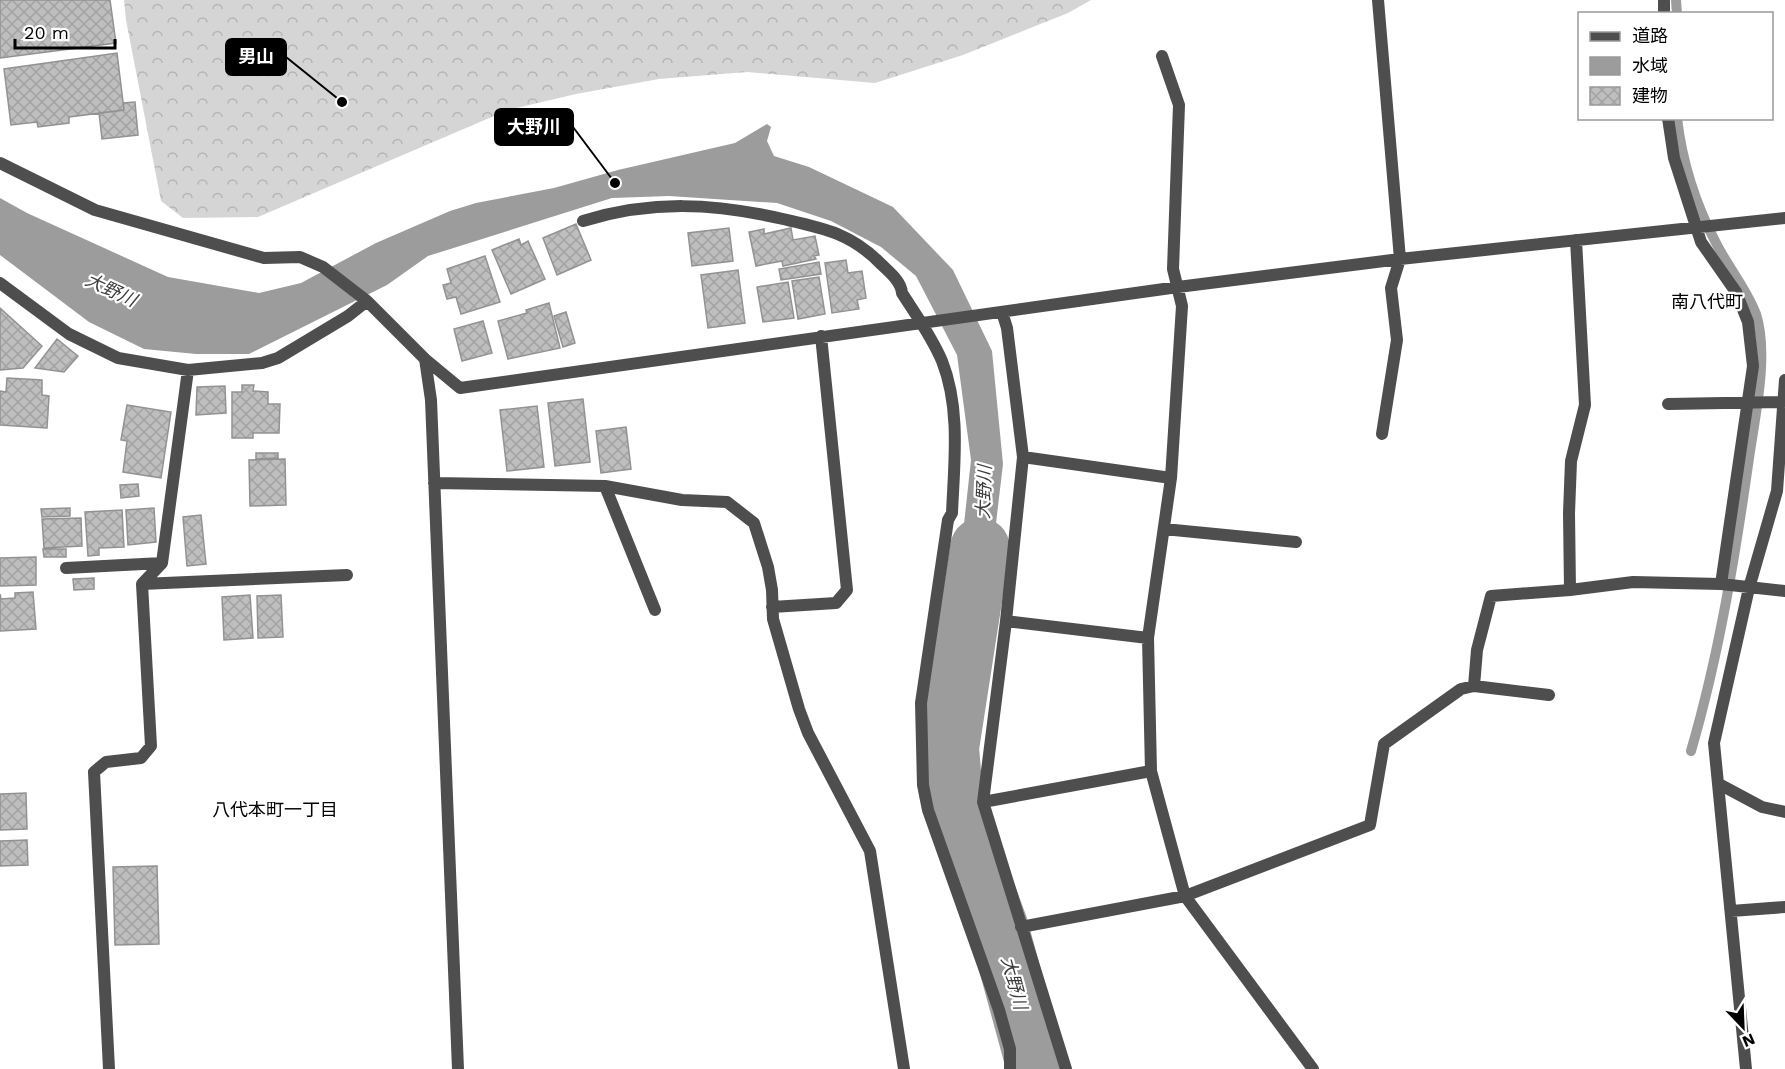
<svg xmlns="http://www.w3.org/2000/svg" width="1785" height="1069" font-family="'Work Sans','Noto Sans JP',sans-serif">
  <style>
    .forest { fill: url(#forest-crowns) }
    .water { fill: #9c9c9c }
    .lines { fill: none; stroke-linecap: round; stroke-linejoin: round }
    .stream { stroke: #9c9c9c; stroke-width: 10 }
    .river { stroke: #9c9c9c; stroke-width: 60 }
    .building { fill: url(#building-cross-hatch); stroke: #929292; stroke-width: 1.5 }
    .minor { stroke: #4e4e4e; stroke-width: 12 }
    .labels { text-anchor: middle; stroke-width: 4.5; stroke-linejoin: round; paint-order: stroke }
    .water-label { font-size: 18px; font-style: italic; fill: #3d3d3d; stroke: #fff }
    .neighbourhood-label { font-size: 18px; fill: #000; stroke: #fff }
    .leader { fill: none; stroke: #000; stroke-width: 2 }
    .callout-dot { fill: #000; stroke: #fff; stroke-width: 2 }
    .callout { fill: #000; stroke: #000; stroke-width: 2 }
    .callout-label { font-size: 18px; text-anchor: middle; font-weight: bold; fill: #fff }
  </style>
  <defs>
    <pattern id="forest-crowns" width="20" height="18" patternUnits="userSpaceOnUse" patternTransform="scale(1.5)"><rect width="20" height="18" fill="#d5d5d5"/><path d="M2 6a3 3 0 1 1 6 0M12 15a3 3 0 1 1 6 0" fill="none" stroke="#b5b5b5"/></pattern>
    <pattern id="building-cross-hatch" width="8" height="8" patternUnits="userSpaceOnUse" patternTransform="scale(1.5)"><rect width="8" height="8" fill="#bebebe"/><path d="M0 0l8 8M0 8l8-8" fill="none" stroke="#a2a2a2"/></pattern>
  </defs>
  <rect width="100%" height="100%" fill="#fff"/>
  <!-- forest -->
  <path class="forest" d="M 124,0 L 1091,0 L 1068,13 L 963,55 L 875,83 L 747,72 L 659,79 L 576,94 L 508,110 L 258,217 L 183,218 L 161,201 L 126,20 Z"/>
  <!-- water -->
  <path class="water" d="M 767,124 L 771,127 L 767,141 L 774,156 L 809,167 L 893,207 L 953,270 L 992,351 L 1003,464 L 984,625 L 952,634 L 971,460 L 957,355 L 916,276 L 881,247 L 831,221 L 777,203 L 669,196 L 612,198 L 428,256 L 387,285 L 249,354 L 196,354 L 144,349 L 89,322 L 0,255 L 0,198 L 27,213 L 168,277 L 259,293 L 301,283 L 376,243 L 450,211 L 476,203 L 554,188 L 618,170 L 735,143 Z"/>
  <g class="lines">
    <!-- stream -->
    <path class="stream" d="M 1676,0 L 1677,14
      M 1677,118 C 1682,161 1696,205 1716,243 C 1728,267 1746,288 1756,314 C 1769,355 1755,416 1749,458 C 1735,557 1719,655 1691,751"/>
    <!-- river -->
    <path class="river" d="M 980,548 L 949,748 L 954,807 L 998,926 L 1037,1069"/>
  </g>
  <!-- building -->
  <path class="building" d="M 0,0 L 110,0 L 116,43 L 0,58 Z
    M 117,53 L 124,110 L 69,117 L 69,123 L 38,127 L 37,122 L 11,125 L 4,69 Z
    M 135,102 L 138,135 L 102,139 L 99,113 L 124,110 L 123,103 Z
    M 576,224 L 591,260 L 557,275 L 543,238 Z
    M 729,228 L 733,261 L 692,266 L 688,233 Z
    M 791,228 L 793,240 L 815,236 L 819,255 L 814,256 L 816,259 L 783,266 L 782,261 L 756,266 L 749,232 L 764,229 L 764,234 Z
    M 519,239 L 521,245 L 528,241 L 545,279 L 511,294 L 492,250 Z
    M 485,256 L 500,302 L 461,314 L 456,297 L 447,299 L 443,285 L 451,283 L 447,269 Z
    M 846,260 L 848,273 L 862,271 L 866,298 L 857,300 L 859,309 L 832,313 L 825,263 Z
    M 819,262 L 821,274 L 781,280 L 779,269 Z
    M 738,270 L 745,323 L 708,328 L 701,275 Z
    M 819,277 L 825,314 L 798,319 L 792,281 Z
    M 788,282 L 794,318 L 763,322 L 757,287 Z
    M 549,303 L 560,348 L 508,359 L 498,321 L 527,313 L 526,310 Z
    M 0,308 L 42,346 L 23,368 L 0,370 Z
    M 566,312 L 575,343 L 563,347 L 554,316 Z
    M 483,321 L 492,353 L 462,361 L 454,329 Z
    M 57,339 L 78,356 L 64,372 L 35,368 Z
    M 7,378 L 42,380 L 42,395 L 49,396 L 47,428 L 0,425 L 0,391 L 6,392 Z
    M 242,385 L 254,385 L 253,391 L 268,392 L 268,404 L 280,404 L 279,433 L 253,433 L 253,438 L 232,438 L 232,392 L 242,392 Z
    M 225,386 L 226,413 L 196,415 L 197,387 Z
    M 583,399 L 590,462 L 555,466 L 548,403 Z
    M 127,405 L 171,412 L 161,478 L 123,472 L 127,441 L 121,440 Z
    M 537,406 L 544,467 L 507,471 L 500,410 Z
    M 626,427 L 631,469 L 601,473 L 596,431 Z
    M 256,453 L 278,453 L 278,458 L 256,459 Z
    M 285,459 L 286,505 L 250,506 L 249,460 Z
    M 138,484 L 139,496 L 121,498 L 120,485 Z
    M 70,508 L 70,516 L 42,517 L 41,509 Z
    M 154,508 L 156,542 L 128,545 L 126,510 Z
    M 122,510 L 124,547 L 99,548 L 99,555 L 88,556 L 85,512 Z
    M 201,515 L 206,564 L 187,566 L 183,517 Z
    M 81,518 L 82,546 L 44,548 L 42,519 Z
    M 43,549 L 66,549 L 66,557 L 44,557 Z
    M 36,557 L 36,585 L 0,586 L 0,558 Z
    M 94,578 L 94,589 L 74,590 L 73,579 Z
    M 33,592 L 36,629 L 0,631 L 0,594 L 1,599 L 15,598 L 15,593 Z
    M 250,595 L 253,638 L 224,640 L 222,597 Z
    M 281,595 L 283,637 L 258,638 L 257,596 Z
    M 26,793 L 27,829 L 0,830 L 0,794 Z
    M 27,840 L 28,865 L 0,866 L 0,841 Z
    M 157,866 L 159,944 L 115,945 L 113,867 Z"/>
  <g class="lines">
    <!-- minor -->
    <path class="minor" d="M 1378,0 L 1400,259 L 1391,288 L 1397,340 L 1382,434
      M 1664,0 L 1664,14
      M 1162,56 L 1179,105 L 1173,269 L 1182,306 L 1171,478 L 1148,638 L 1151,771 L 1185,896 L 1313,1069
      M 1668,118 L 1674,158 L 1701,242 L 1736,292 L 1748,322 L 1753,366 L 1721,584
      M 0,163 L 95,210 L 264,258 L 300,257 L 323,267 L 367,301 L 425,359 L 460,388 L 1178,287 L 1400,259 L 1785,218
      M 583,221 C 652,200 713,203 783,219 C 823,228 851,233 881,264 C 889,272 901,281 902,293 C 916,315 932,337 942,361 C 961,409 954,464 952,513 L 948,520 L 921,703 L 923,785 L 928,810 L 999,1010 L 1010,1049 L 1010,1069
      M 0,283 L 69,334 L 118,358 L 188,370 L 262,363 L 278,358 L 348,316 L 367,301
      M 1002,312 L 1007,328 L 1023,457 L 1006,621 L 983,802 L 1066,1069
      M 425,359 L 431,400 L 458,1069
      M 1668,404 L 1783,402
      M 1023,457 L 1171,478
      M 434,483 L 605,486 L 682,500 L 727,502 L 754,523 L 768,567 L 772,590 L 773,619 L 799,709 L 808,733 L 870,851 L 904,1069
      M 605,486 L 655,610
      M 1164,529 L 1296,542
      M 66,568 L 162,563
      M 142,584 L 347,575
      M 1570,590 L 1569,513 L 1571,461 L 1585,405 L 1576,240
      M 772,607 L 836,603 L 847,590 L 821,336
      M 1006,621 L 1148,638
      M 1474,686 L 1477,650 L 1491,596 L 1570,590 L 1633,582 L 1721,584 L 1785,591
      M 1719,784 L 1762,807 L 1785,812
      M 983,802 L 1151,771
      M 1731,911 L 1785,907
      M 1021,927 L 1185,896 L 1370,825 L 1384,744 L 1461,689 L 1474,686 L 1549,695
      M 109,1069 L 94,772 L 106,762 L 141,758 L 151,746 L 142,584 L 162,563 L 188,370
      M 1746,1069 L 1714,743 L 1749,588 L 1777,491 L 1785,380"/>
  </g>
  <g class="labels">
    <!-- water labels -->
    <g class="water-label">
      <text transform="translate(111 290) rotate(25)" y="6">大野川</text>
      <text transform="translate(984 492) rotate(-88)" y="6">大野川</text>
      <text transform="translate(1014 983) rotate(75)" y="6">大野川</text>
    </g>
    <!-- neighbourhood labels -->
    <g class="neighbourhood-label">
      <text x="1707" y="308">南八代町</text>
      <text x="275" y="816">八代本町一丁目</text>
    </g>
  </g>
  <!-- callouts -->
  <path class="leader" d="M342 102L286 57M615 183L573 127"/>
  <g class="callout-dot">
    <circle cx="342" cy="102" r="6"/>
    <circle cx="615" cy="183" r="6"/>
  </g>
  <g class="callout">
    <rect x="226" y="39" width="60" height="36" rx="6"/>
    <rect x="495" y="109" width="78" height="36" rx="6"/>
  </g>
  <g class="callout-label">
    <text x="256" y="63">男山</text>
    <text x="534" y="133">大野川</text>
  </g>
  <!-- legend -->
  <rect x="1578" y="12" width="195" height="108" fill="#ffffff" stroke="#999999" stroke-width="1.5"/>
  <rect x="1590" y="32" width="30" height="9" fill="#4e4e4e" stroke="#999999" stroke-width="1.5"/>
  <text x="1632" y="42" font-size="18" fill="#000000">道路</text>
  <rect x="1590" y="57" width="30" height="18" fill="#9c9c9c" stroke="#999999" stroke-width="1.5"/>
  <text x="1632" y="72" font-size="18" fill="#000000">水域</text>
  <rect x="1590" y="87" width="30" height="18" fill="url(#building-cross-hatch)" stroke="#999999" stroke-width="1.5"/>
  <text x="1632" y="102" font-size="18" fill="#000000">建物</text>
  <!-- north arrow -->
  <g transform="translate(1743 1027) rotate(157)" stroke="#ffffff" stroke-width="4.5" paint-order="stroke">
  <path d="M0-4.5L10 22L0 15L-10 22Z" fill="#000000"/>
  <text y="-9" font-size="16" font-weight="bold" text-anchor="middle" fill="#000000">N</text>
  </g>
  <!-- scale -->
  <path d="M15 39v9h100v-9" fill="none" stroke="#000000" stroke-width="3"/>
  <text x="24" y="39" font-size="18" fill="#000000" stroke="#ffffff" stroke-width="4.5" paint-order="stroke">20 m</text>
</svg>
